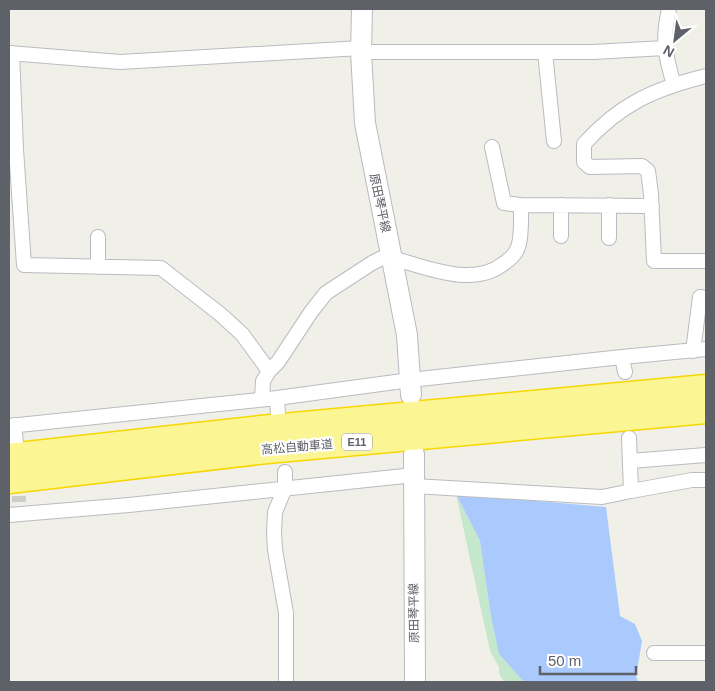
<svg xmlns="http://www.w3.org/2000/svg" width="715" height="691" font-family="Arial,'Noto Sans JP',sans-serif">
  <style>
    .green { fill: #c5e7cb }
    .water { fill: #aacafe }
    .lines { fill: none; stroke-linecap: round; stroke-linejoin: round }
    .minor-tunnel { stroke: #ccccc8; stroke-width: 14; stroke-dasharray: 14 7; stroke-linecap: butt }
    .minor-casing { stroke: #babbc1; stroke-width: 16 }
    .secondary-casing { stroke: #b9bac1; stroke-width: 22 }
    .motorway-casing { stroke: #f6d702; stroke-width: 29 }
    .minor { stroke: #fff; stroke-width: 14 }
    .secondary { stroke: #fff; stroke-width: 20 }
    .motorway { stroke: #fcf593; stroke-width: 26 }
    .labels { text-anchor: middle; stroke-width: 4.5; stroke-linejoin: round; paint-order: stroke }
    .shield { fill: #fff; stroke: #8f9095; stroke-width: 1 }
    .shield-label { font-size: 11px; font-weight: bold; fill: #5f6168 }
    .street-label { font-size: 12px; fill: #5f6168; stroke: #fff }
  </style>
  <rect width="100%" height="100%" fill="#f1f0e8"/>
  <!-- green -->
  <path class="green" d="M 456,494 L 480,541 L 491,617 L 499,654 L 524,682 L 504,682 L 499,674 L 499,667 L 490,651 Z"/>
  <!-- water -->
  <path class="water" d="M 456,494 L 606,507 L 620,616 L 635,624 L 642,641 L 636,677 L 639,682 L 524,682 L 499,654 L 491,617 L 480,541 Z"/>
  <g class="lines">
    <!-- minor-tunnel -->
    <path class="minor-tunnel" d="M 18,475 L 19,502"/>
    <!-- minor casing -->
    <g class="minor-casing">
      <path id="minor" d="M 669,9 C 662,40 665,55 674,85
        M 361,52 L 593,52 L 665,48
        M 545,52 L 554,141
        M 9,53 L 120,62 L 361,48
        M 12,53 L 16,149 L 24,265 L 161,268 L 220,314 L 242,334 L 269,371
        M 706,76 C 654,89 620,104 584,144 L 584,162 L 590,167 L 642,166 L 648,171 L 651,194 L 654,261 L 706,261
        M 492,147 L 504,203 L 521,205
        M 561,205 L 561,236
        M 609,205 L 609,238
        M 98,267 L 98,237
        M 693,351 L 700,297 L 706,298
        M 622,357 L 625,372
        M 277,398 L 278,415
        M 262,399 L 263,381 L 269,371 L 278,362 L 311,312 L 326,293 L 372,263 L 382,258 L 392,258 C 426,267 472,288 503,264 C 509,260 516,254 518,247 C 522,237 521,216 521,205 L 652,206
        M 14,425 L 16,443
        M 9,426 L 277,398 L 410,380 L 622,357 L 706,349
        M 630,461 L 706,455
        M 285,472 L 285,488 L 275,512 L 274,532 L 275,550 L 286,613 L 286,682
        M 414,486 L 602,497 L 631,491 L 629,438
        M 631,491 L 692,480 L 706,480
        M 9,515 L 129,505 L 414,475
        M 654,653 L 706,653"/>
    </g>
    <!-- secondary casing -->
    <g class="secondary-casing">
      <path id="secondary" d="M 362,9 L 361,52 L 365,123 L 407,335 L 411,395
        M 414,454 L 415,682"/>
    </g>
    <!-- motorway casing -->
    <g class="motorway-casing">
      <path id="motorway" d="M 9,457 L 261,429 L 706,388
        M 9,480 L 267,450 L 706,410"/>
    </g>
    <!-- minor -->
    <use href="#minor" class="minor"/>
    <!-- secondary -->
    <use href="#secondary" class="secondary"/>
    <!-- motorway -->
    <use href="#motorway" class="motorway"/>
  </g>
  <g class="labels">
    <!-- shield labels -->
    <rect class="shield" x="342" y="433.5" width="30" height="17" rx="4"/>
    <g class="shield-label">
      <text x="357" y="446">E11</text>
    </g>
    <!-- street labels -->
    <g class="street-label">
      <text transform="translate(380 203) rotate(78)" y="4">原田琴平線</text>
      <text transform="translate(297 447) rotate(-5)" y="4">高松自動車道</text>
      <text transform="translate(414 613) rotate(-91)" y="4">原田琴平線</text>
    </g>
  </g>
  <!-- border -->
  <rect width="715" height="691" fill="none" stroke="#5f6168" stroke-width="20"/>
  <!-- north arrow -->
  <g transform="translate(675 40) rotate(209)" stroke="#ffffff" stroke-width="4" paint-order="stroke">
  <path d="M0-4L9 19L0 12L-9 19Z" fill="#5f6168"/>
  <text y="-8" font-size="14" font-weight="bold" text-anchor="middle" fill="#5f6168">N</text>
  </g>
  <!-- scale -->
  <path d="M540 666v8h96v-8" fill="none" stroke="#5f6168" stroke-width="2.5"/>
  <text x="548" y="666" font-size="15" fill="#5f6168" stroke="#ffffff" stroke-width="4" paint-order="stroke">50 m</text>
</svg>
